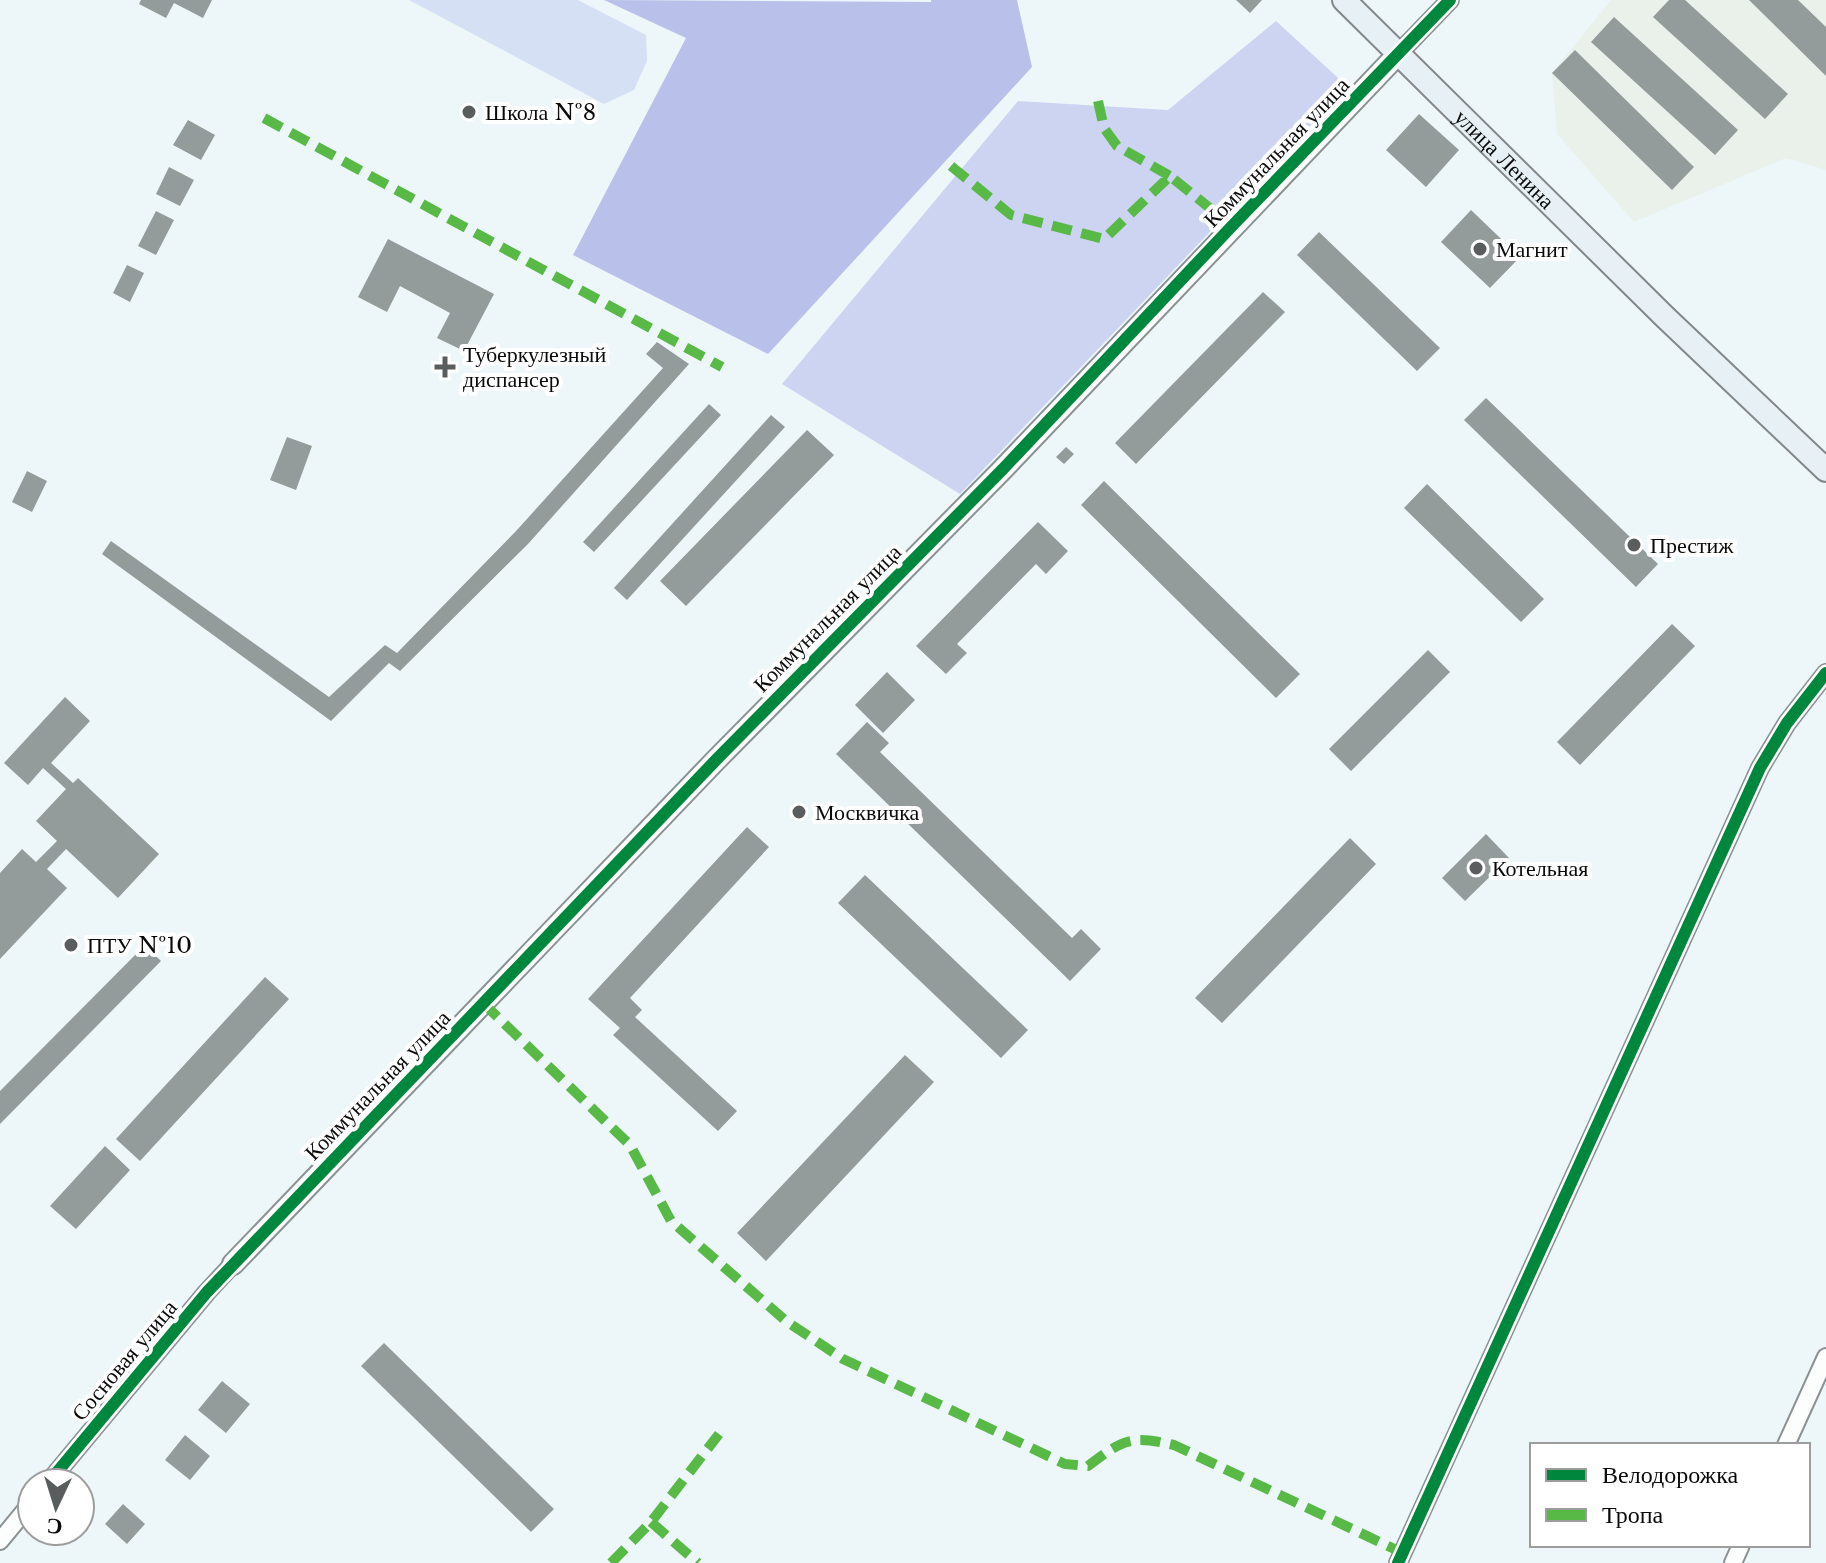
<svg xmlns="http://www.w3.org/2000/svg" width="1826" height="1563" font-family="'Libre Baskerville',serif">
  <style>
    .industrial { fill: #eaf0ea }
    .green { fill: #ccd4f1 }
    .forest { fill: #b9c0ea }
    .pitch { fill: #d6e0f5 }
    .building { fill: #939b9b }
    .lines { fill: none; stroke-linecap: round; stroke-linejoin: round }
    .minor-casing { stroke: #8c9192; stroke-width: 20 }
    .tertiary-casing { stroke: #8c9192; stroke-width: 24 }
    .secondary-casing { stroke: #838789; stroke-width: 26 }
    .minor { stroke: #fcfefe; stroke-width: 16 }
    .tertiary { stroke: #fcfefe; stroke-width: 20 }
    .secondary { stroke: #e7f0f4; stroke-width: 22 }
    .quiet { stroke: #58b947; stroke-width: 10; stroke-dasharray: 20 10; stroke-linecap: butt }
    .cycleway-casing { stroke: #fff; stroke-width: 17 }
    .cycleway { stroke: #00873e; stroke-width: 12 }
    .poi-dot { fill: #595d5e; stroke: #fff; stroke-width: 3 }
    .labels { text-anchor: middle; stroke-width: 8; stroke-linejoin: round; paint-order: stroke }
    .poi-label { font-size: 22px; fill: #0a0a0a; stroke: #fff; text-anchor: start }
    .street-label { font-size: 22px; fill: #0a0a0a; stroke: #fff }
  </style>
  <rect width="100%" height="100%" fill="#edf7fa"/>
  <!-- industrial -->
  <path class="industrial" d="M 1611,0 L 1826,0 L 1826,170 L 1786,158 L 1634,222 L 1557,134 L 1552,73 Z"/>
  <!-- green -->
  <path class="green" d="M 1276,21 L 1348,87 L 960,494 L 782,384 L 1018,101 L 1168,110 Z"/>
  <!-- forest -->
  <path class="forest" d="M 604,0 L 931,2 L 931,0 L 1017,0 L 1032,67 L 768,354 L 573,255 L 686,38 Z"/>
  <!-- pitch -->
  <path class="pitch" d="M 409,0 L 578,0 L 646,35 L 647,61 L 634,90 L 604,104 Z"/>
  <!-- building -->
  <path class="building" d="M 141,0 L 212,0 L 203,18 L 174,3 L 166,18 L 139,4 Z
    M 1236,0 L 1262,0 L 1250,13 Z
    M 1669,0 L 1685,0 L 1788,94 L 1765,119 L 1653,17 Z
    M 1749,0 L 1798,0 L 1826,27 L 1826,76 Z
    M 1614,17 L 1738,130 L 1715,155 L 1591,42 Z
    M 1575,50 L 1694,167 L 1672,190 L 1552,73 Z
    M 1419,114 L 1459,150 L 1426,187 L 1386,150 Z
    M 188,120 L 215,135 L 201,160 L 173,145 Z
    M 169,167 L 194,180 L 180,206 L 156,194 Z
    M 1471,210 L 1520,257 L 1490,288 L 1441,242 Z
    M 156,211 L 174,220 L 156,255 L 138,246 Z
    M 1319,232 L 1440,348 L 1417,371 L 1297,255 Z
    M 388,239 L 494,294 L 464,351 L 437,338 L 450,313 L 400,286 L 387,312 L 358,297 Z
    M 127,265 L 144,273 L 130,302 L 113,293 Z
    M 1263,292 L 1285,312 L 1136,464 L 1115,443 Z
    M 657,342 L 689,364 L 528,544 L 400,671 L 389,663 L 331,721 L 102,554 L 111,541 L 329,697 L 385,645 L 397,653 L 517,530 L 663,368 L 646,354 Z
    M 1486,398 L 1658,564 L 1636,587 L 1464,420 Z
    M 709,404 L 721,415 L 594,552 L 583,542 Z
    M 771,415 L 785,427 L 627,600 L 614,588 Z
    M 807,430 L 834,455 L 686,606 L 660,581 Z
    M 287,437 L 312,446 L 296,490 L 270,480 Z
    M 1066,447 L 1074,454 L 1064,464 L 1056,457 Z
    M 27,471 L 47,481 L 32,512 L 12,502 Z
    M 1104,481 L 1300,674 L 1276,698 L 1081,505 Z
    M 1427,484 L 1544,599 L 1521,622 L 1404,508 Z
    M 1038,522 L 1068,551 L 1046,574 L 1036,564 L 957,644 L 967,653 L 946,674 L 916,646 Z
    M 1672,624 L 1695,646 L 1580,765 L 1557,742 Z
    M 1428,650 L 1450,672 L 1351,771 L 1329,749 Z
    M 887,672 L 915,700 L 883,733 L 855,705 Z
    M 65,697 L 90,721 L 51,763 L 73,783 L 78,778 L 159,854 L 118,898 L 66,849 L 47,869 L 67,888 L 0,959 L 0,873 L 22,849 L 36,862 L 57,841 L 36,821 L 66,789 L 43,768 L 28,785 L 4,763 Z
    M 867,722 L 889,743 L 880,752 L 1072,938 L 1081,929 L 1101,949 L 1070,981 L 836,754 Z
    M 747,827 L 769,847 L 630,998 L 642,1010 L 635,1017 L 737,1111 L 718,1131 L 613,1035 L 620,1028 L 588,999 Z
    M 1486,834 L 1509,858 L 1465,901 L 1442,878 Z
    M 1350,838 L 1376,864 L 1222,1023 L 1195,998 Z
    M 865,875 L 1028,1030 L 1001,1058 L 838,903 Z
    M 145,945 L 161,961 L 0,1124 L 0,1091 Z
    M 265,977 L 289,999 L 140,1161 L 116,1139 Z
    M 905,1055 L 934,1082 L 766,1261 L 737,1233 Z
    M 105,1146 L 130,1170 L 76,1229 L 50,1206 Z
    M 384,1343 L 554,1509 L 531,1532 L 361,1366 Z
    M 222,1381 L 250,1404 L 226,1433 L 198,1410 Z
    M 185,1435 L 210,1456 L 190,1480 L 165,1460 Z
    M 123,1504 L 145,1524 L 127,1544 L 105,1524 Z"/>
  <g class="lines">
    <!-- minor casing -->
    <g class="minor-casing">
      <path id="minor" d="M 1399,53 L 1450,0
        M 1786,1445 L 1826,1357
        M 48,1483 L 207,1292 L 233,1264
        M 0,1541 L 32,1502
        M 1398,1563 L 1760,768 L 1787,723 L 1826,673
        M 1733,1563 L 1741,1545"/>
    </g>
    <!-- tertiary casing -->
    <g class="tertiary-casing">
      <path id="tertiary" d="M 233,1264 L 715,761 L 1003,469 L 1399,53"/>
    </g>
    <!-- secondary casing -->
    <g class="secondary-casing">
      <g id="secondary">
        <path id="s1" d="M 1344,0 L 1665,317 L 1826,470"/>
      </g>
    </g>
    <!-- minor -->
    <use href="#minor" class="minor"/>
    <!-- tertiary -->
    <use href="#tertiary" class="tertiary"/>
    <!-- secondary -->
    <use href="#secondary" class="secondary"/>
    <!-- quiet -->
    <path class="quiet" d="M 1098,101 L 1104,128 L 1117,146 L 1170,176
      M 264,118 L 722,367
      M 951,166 L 1011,215 L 1104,239 L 1170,176 L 1232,226
      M 483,1003 L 630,1145 L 671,1221 L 786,1321 L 843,1359 L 1065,1464 L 1088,1466 C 1124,1439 1130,1435 1174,1445 L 1403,1553
      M 651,1522 L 698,1563
      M 611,1563 L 651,1522 L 719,1434"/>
    <!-- cycleway casing -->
    <g class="cycleway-casing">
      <path id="cycleway" d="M 48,1483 L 207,1292 L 715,761 L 1003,469 L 1232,226 L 1450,0
        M 1398,1563 L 1760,768 L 1787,723 L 1826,673"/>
    </g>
    <!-- cycleway -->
    <use href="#cycleway" class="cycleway"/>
  </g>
  <!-- markers -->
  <g class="poi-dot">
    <circle cx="469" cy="112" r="8"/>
    <circle cx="1480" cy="249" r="8"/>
    <path d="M441 355h8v8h8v8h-8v8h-8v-8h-8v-8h8z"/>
    <circle cx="1634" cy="545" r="8"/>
    <circle cx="799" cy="812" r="8"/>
    <circle cx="1476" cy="868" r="8"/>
    <circle cx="71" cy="945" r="8"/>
  </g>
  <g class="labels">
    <!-- poi labels -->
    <g class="poi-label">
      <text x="485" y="120">Школа №8</text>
      <text x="1496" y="257">Магнит</text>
      <text x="463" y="362">Туберкулезный<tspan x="463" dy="25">диспансер</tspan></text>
      <text x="1650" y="553">Престиж</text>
      <text x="815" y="820">Москвичка</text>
      <text x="1492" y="876">Котельная</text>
      <text x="87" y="953">ПТУ №10</text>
    </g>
    <!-- street labels -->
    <g class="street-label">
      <text transform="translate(1276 152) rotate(-46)" y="8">Коммунальная улица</text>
      <text dy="8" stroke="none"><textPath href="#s1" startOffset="226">улица Ленина</textPath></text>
      <text transform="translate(827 618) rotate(-45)" y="8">Коммунальная улица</text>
      <text transform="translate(377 1085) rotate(-46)" y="8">Коммунальная улица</text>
      <text transform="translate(124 1360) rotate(-50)" y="8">Сосновая улица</text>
    </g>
  </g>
  <!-- legend -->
  <rect x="1530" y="1443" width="280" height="104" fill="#ffffff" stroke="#9d9d9d" stroke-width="2"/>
  <rect x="1546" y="1469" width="40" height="12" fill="#00873e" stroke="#9d9d9d" stroke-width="2"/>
  <text x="1602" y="1483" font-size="24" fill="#0a0a0a">Велодорожка</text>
  <rect x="1546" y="1509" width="40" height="12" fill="#58b947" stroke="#9d9d9d" stroke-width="2"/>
  <text x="1602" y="1523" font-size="24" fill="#0a0a0a">Тропа</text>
  <!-- north arrow -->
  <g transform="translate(56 1507) rotate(184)"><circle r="38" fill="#ffffff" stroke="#9d9d9d" stroke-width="2"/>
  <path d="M0-6L14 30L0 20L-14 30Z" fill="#595d5e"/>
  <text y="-12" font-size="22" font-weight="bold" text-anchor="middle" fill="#0a0a0a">С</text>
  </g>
</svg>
